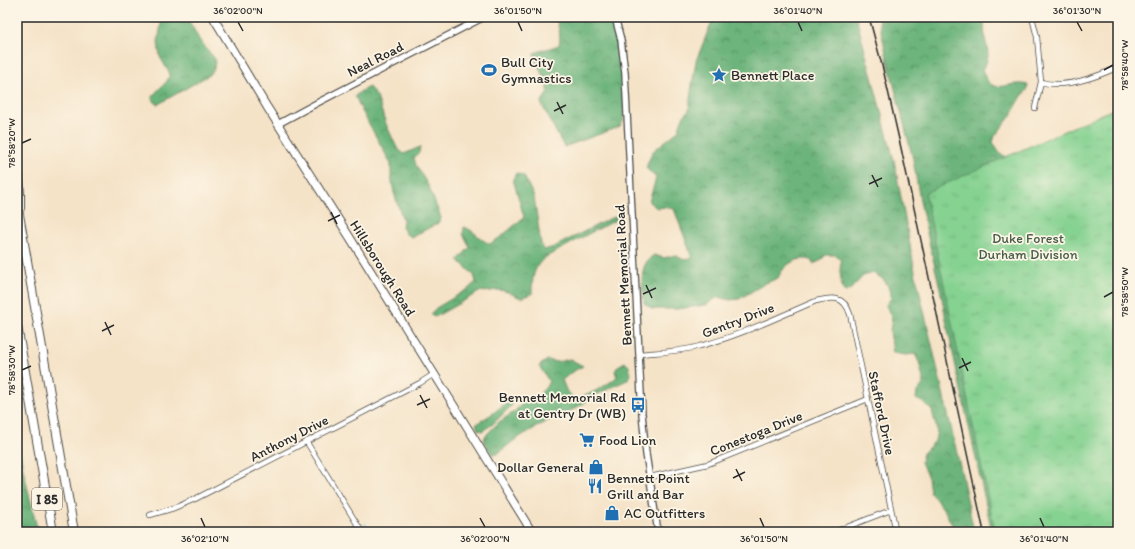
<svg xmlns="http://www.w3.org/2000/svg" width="1135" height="549" font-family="Itim,sans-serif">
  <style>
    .forest { fill: url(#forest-crowns); stroke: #4c7053 }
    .park { fill: url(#park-tufts); stroke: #587e5e }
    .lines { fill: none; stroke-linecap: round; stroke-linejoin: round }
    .stream { stroke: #5cbfda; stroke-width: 1.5 }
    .minor-casing { stroke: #494743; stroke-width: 6 }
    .tertiary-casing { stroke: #494743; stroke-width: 8 }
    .primary-casing { stroke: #494743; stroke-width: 9 }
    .motorway-casing { stroke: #494743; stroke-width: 10 }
    .minor { stroke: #fff; stroke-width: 4.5 }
    .tertiary { stroke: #fff; stroke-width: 5.5 }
    .primary { stroke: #fff; stroke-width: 7 }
    .motorway { stroke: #fff; stroke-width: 8 }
    .rail { stroke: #2b2b2b; stroke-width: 1.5 }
    .ticks { fill: none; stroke: #2b2b2b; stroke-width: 1.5 }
    .labels { text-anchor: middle; stroke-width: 3.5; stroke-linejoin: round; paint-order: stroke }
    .shield { fill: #fcf5e5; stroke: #6a6863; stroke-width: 1 }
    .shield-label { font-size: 13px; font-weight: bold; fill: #2b2b2b }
    .street-label { font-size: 14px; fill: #2b2b2b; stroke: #fcf5e5 }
    .poi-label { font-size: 14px; fill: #2b2b2b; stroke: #fcf5e5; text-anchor: start }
    .park-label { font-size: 14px; fill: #465d4a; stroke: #fcf5e5 }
    .neatline { fill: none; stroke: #2b2b2b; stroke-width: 1.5 }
    .ticks-label { font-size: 10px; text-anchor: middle; fill: #2b2b2b }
  </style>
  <defs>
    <pattern id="forest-crowns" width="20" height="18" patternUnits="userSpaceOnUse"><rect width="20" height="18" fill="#6cb47b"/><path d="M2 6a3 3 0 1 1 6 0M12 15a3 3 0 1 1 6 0" fill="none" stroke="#599365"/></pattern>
    <pattern id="park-tufts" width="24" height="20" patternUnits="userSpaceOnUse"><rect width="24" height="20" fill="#85d291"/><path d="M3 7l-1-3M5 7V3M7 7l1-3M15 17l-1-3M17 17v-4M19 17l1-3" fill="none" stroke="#73b47d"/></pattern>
  </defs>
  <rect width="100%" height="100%" fill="#fcf5e5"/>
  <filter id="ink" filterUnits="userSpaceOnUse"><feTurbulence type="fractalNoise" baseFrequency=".025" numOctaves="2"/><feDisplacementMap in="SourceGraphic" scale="8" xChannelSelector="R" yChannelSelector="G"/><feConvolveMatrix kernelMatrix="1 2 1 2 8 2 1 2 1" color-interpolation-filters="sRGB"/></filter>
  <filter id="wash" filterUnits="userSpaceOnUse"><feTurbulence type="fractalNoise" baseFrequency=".012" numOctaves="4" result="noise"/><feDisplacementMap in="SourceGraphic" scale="16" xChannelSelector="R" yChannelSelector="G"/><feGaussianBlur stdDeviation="0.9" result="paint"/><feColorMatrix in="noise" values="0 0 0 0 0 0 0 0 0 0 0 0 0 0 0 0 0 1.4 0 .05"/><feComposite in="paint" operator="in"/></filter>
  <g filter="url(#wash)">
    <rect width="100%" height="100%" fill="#f5e3c8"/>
    <!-- forest -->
    <path class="forest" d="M 162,17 L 187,17 L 200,41 L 215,59 L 214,69 L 209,75 L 157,105 L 152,98 L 158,90 L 167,81 L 170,74 L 160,57 L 158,42 Z
      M 555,17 L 615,17 L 621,62 L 625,106 L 623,122 L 619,127 L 564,147 L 541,103 L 548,92 L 547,82 L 536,62 L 534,53 L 559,45 C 561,34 559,27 555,17 Z
      M 716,17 L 856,17 L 894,160 L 915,272 L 960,466 L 974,532 L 953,532 L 954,529 L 945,511 L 930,492 L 928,478 L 921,462 L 923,453 L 935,441 L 937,430 L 932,411 L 924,403 L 916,399 L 917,392 L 924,383 L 919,362 L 915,354 L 906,355 L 893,353 L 890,331 L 892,319 L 886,305 L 891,298 C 888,283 886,280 873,273 L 863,276 L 851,289 L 845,292 L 842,289 L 840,271 L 841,261 L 835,255 L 826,255 L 820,261 L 813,264 L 811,260 C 796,256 784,265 778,278 L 766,283 L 739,299 L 730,300 L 718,297 L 706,305 L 677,309 L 652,309 L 644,303 C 643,286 637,266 654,255 L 664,258 L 675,255 L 684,260 L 692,257 L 674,209 L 665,207 L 657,208 L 649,202 L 656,178 L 646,168 L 652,152 L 678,131 L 683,117 L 689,110 L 691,91 L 696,61 L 710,26 Z
      M 878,17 L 985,17 C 984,24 984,30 985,37 C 987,50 992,57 982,69 C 992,100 1007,79 1028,85 L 1027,90 L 1022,96 L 1010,117 L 995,136 L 993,142 C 997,149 999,155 1008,157 L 1003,532 L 992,532 L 949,335 L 940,288 L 930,246 L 920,201 L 913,159 L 889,66 Z
      M 369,87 L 377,97 L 386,124 L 397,148 L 404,154 L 420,147 L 419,153 L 414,158 L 416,165 L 429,187 L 441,218 L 438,223 L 412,237 L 406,234 L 402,227 L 403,220 L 394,193 L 391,176 L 391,164 L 362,111 L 355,96 L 361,91 Z
      M 516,173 L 524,176 L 534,197 L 541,244 L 544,250 L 554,247 L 611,218 L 617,217 L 616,220 L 592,232 L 546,257 C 533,266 532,280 532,294 L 521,298 C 514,295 506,290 498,290 C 492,290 487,293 481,291 L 435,317 L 432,315 L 432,312 L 436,308 L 468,289 L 476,282 L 474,275 L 458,260 L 470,247 L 463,234 L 464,227 C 474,230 480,240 490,244 L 502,236 L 524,217 L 513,179 Z
      M 570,359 L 583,366 L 572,372 L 562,380 L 567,392 L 575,399 C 588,396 606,386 617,377 L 615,371 L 618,366 L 625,362 L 629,366 L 631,375 L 627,380 L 600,393 L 574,409 L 545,422 L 516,439 L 497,454 L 492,454 L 484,442 L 485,436 L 499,422 L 514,412 L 524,402 L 538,396 L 546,387 L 549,381 L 539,366 L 547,360 L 557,362 Z
      M 510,402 L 512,405 L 493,424 L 482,431 L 478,430 L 476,424 L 492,414 L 505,404 Z
      M 17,430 L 23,469 L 38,532 L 17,532 Z"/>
    <!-- park -->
    <path class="park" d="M 1118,107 L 1118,532 L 995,532 L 925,193 Z"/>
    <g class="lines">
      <!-- stream -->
      <path class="stream" d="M 365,524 L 370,531"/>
    </g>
  </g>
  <g filter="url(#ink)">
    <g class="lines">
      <!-- minor casing -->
      <g class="minor-casing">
        <path id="minor" d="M 1032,17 L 1037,37 L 1041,82 L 1035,108
          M 1041,82 C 1064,89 1097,77 1118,67
          M 639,354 C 659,352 680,352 700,346 C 739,336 778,317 816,301 C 832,297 844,295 850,314 L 896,532
          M 306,441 L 362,532
          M 650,477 L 708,464 L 868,399
          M 150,515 L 174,508 L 195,499 L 397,395 L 420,383 L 434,374
          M 834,532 L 891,510"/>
      </g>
      <!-- tertiary casing -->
      <g class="tertiary-casing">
        <path id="tertiary" d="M 615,17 L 621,40 L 625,73 L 642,414 L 646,454 L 658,532
          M 278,124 L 317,103 L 484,17"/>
      </g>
      <!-- primary casing -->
      <g class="primary-casing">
        <path id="primary" d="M 213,17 L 267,107 L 349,236 L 532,532"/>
      </g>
      <!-- motorway casing -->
      <g class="motorway-casing">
        <path id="motorway" d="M 17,156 L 20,193 L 20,208
          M 17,203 L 74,532
          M 17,326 L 53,532"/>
      </g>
      <!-- minor -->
      <use href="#minor" class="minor"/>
      <!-- tertiary -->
      <use href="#tertiary" class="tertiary"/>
      <!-- primary -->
      <use href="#primary" class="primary"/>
      <!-- motorway -->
      <use href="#motorway" class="motorway"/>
      <!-- rail -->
      <path class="rail" d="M 869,17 L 883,69 L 901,148 L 984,532"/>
    </g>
  </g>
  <!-- ticks -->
  <path class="ticks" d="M 238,22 L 243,31M 518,22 L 522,31M 798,22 L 802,31M 1077,22 L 1082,31M 1104,70 L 1113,65M 557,102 L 563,114M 554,111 L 566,105M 22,143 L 31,139M 872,175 L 878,187M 869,184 L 882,178M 331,212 L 337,224M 328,221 L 340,215M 646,285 L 652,298M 643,294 L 656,288M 1104,297 L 1113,292M 105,322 L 111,335M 102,331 L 114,325M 962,358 L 968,371M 959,368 L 971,362M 22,370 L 31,366M 420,395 L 427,408M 417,405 L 430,399M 736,469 L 742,481M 733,478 L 745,472M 201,518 L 205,527M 480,518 L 485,527M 760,518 L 764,527M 1040,518 L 1044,527"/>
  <!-- icons -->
  <defs>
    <g id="stadium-bare" transform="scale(1.2)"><path d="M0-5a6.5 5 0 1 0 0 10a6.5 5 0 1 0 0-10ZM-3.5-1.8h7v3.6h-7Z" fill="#1f6fb2" stroke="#fcf5e5" stroke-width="2.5" paint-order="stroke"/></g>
    <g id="sight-bare" transform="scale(1.2)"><path d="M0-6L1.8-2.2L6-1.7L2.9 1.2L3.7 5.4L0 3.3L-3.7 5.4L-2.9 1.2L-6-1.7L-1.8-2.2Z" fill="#1f6fb2" stroke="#fcf5e5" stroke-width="2.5" paint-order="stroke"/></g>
    <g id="bus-bare" transform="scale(1.2)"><path d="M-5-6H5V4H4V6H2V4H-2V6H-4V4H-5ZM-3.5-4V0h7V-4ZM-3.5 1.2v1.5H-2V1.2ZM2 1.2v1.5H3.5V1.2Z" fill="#1f6fb2" stroke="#fcf5e5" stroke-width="2.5" paint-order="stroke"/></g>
    <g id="supermarket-bare" transform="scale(1.2)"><path d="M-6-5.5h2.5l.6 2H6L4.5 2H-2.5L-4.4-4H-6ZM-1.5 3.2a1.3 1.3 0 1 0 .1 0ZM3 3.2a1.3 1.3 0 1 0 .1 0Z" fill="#1f6fb2" stroke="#fcf5e5" stroke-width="2.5" paint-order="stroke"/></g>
    <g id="shop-bare" transform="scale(1.2)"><path d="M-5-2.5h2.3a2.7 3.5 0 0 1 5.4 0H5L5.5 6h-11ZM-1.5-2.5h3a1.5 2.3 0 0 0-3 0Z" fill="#1f6fb2" stroke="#fcf5e5" stroke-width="2.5" paint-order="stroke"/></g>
    <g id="restaurant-bare" transform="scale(1.2)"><path d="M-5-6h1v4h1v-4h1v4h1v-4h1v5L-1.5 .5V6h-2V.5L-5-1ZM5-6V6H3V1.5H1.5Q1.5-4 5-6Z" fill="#1f6fb2" stroke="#fcf5e5" stroke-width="2.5" paint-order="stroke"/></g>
  </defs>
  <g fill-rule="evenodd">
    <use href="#stadium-bare" x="489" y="70"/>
    <use href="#sight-bare" x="719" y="75"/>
    <use href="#bus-bare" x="638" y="405"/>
    <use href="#supermarket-bare" x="587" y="440"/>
    <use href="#shop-bare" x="596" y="467"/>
    <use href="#restaurant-bare" x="595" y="486"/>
    <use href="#shop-bare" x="612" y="513"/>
  </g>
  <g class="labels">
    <!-- shield labels -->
    <rect class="shield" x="32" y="488" width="30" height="22" rx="3"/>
    <g class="shield-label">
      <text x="47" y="504">I 85</text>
    </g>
    <!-- street labels -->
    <g class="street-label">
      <text transform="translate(375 59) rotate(-27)" y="5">Neal Road</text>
      <text transform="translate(383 268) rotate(58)" y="5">Hillsborough Road</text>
      <text transform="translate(623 275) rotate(-93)" y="5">Bennett Memorial Road</text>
      <text transform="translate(738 320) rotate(-21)" y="5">Gentry Drive</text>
      <text transform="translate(882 413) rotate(78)" y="5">Stafford Drive</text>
      <text transform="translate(756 433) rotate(-22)" y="5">Conestoga Drive</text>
      <text transform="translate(289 438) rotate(-27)" y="5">Anthony Drive</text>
    </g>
    <!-- poi labels -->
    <g class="poi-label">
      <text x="501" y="67">Bull City<tspan x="501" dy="16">Gymnastics</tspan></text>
      <text x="731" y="80">Bennett Place</text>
      <text x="626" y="402" text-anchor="end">Bennett Memorial Rd<tspan x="626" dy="16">at Gentry Dr (WB)</tspan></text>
      <text x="599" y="445">Food Lion</text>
      <text x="584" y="472" text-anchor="end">Dollar General</text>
      <text x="607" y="483">Bennett Point<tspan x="607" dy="16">Grill and Bar</tspan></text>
      <text x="624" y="518">AC Outfitters</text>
    </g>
    <!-- park labels -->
    <g class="park-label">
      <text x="1028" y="243">Duke Forest<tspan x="1028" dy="16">Durham Division</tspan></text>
    </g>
  </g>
  <!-- margin -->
  <rect width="1135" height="549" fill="none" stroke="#fcf5e5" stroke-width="44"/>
  <rect x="22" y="22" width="1091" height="505" class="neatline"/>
  <g class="ticks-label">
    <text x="238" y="14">36°02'00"N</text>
    <text x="518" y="14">36°01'50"N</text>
    <text x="798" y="14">36°01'40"N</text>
    <text x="1077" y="14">36°01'30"N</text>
    <text transform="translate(1124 65) rotate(-90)" y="4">78°58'40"W</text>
    <text transform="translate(11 143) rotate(-90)" y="4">78°58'20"W</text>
    <text transform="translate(1124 292) rotate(-90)" y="4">78°58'50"W</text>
    <text transform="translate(11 370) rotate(-90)" y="4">78°58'30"W</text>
    <text x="205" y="542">36°02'10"N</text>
    <text x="485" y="542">36°02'00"N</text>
    <text x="764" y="542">36°01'50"N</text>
    <text x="1044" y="542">36°01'40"N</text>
  </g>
</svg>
